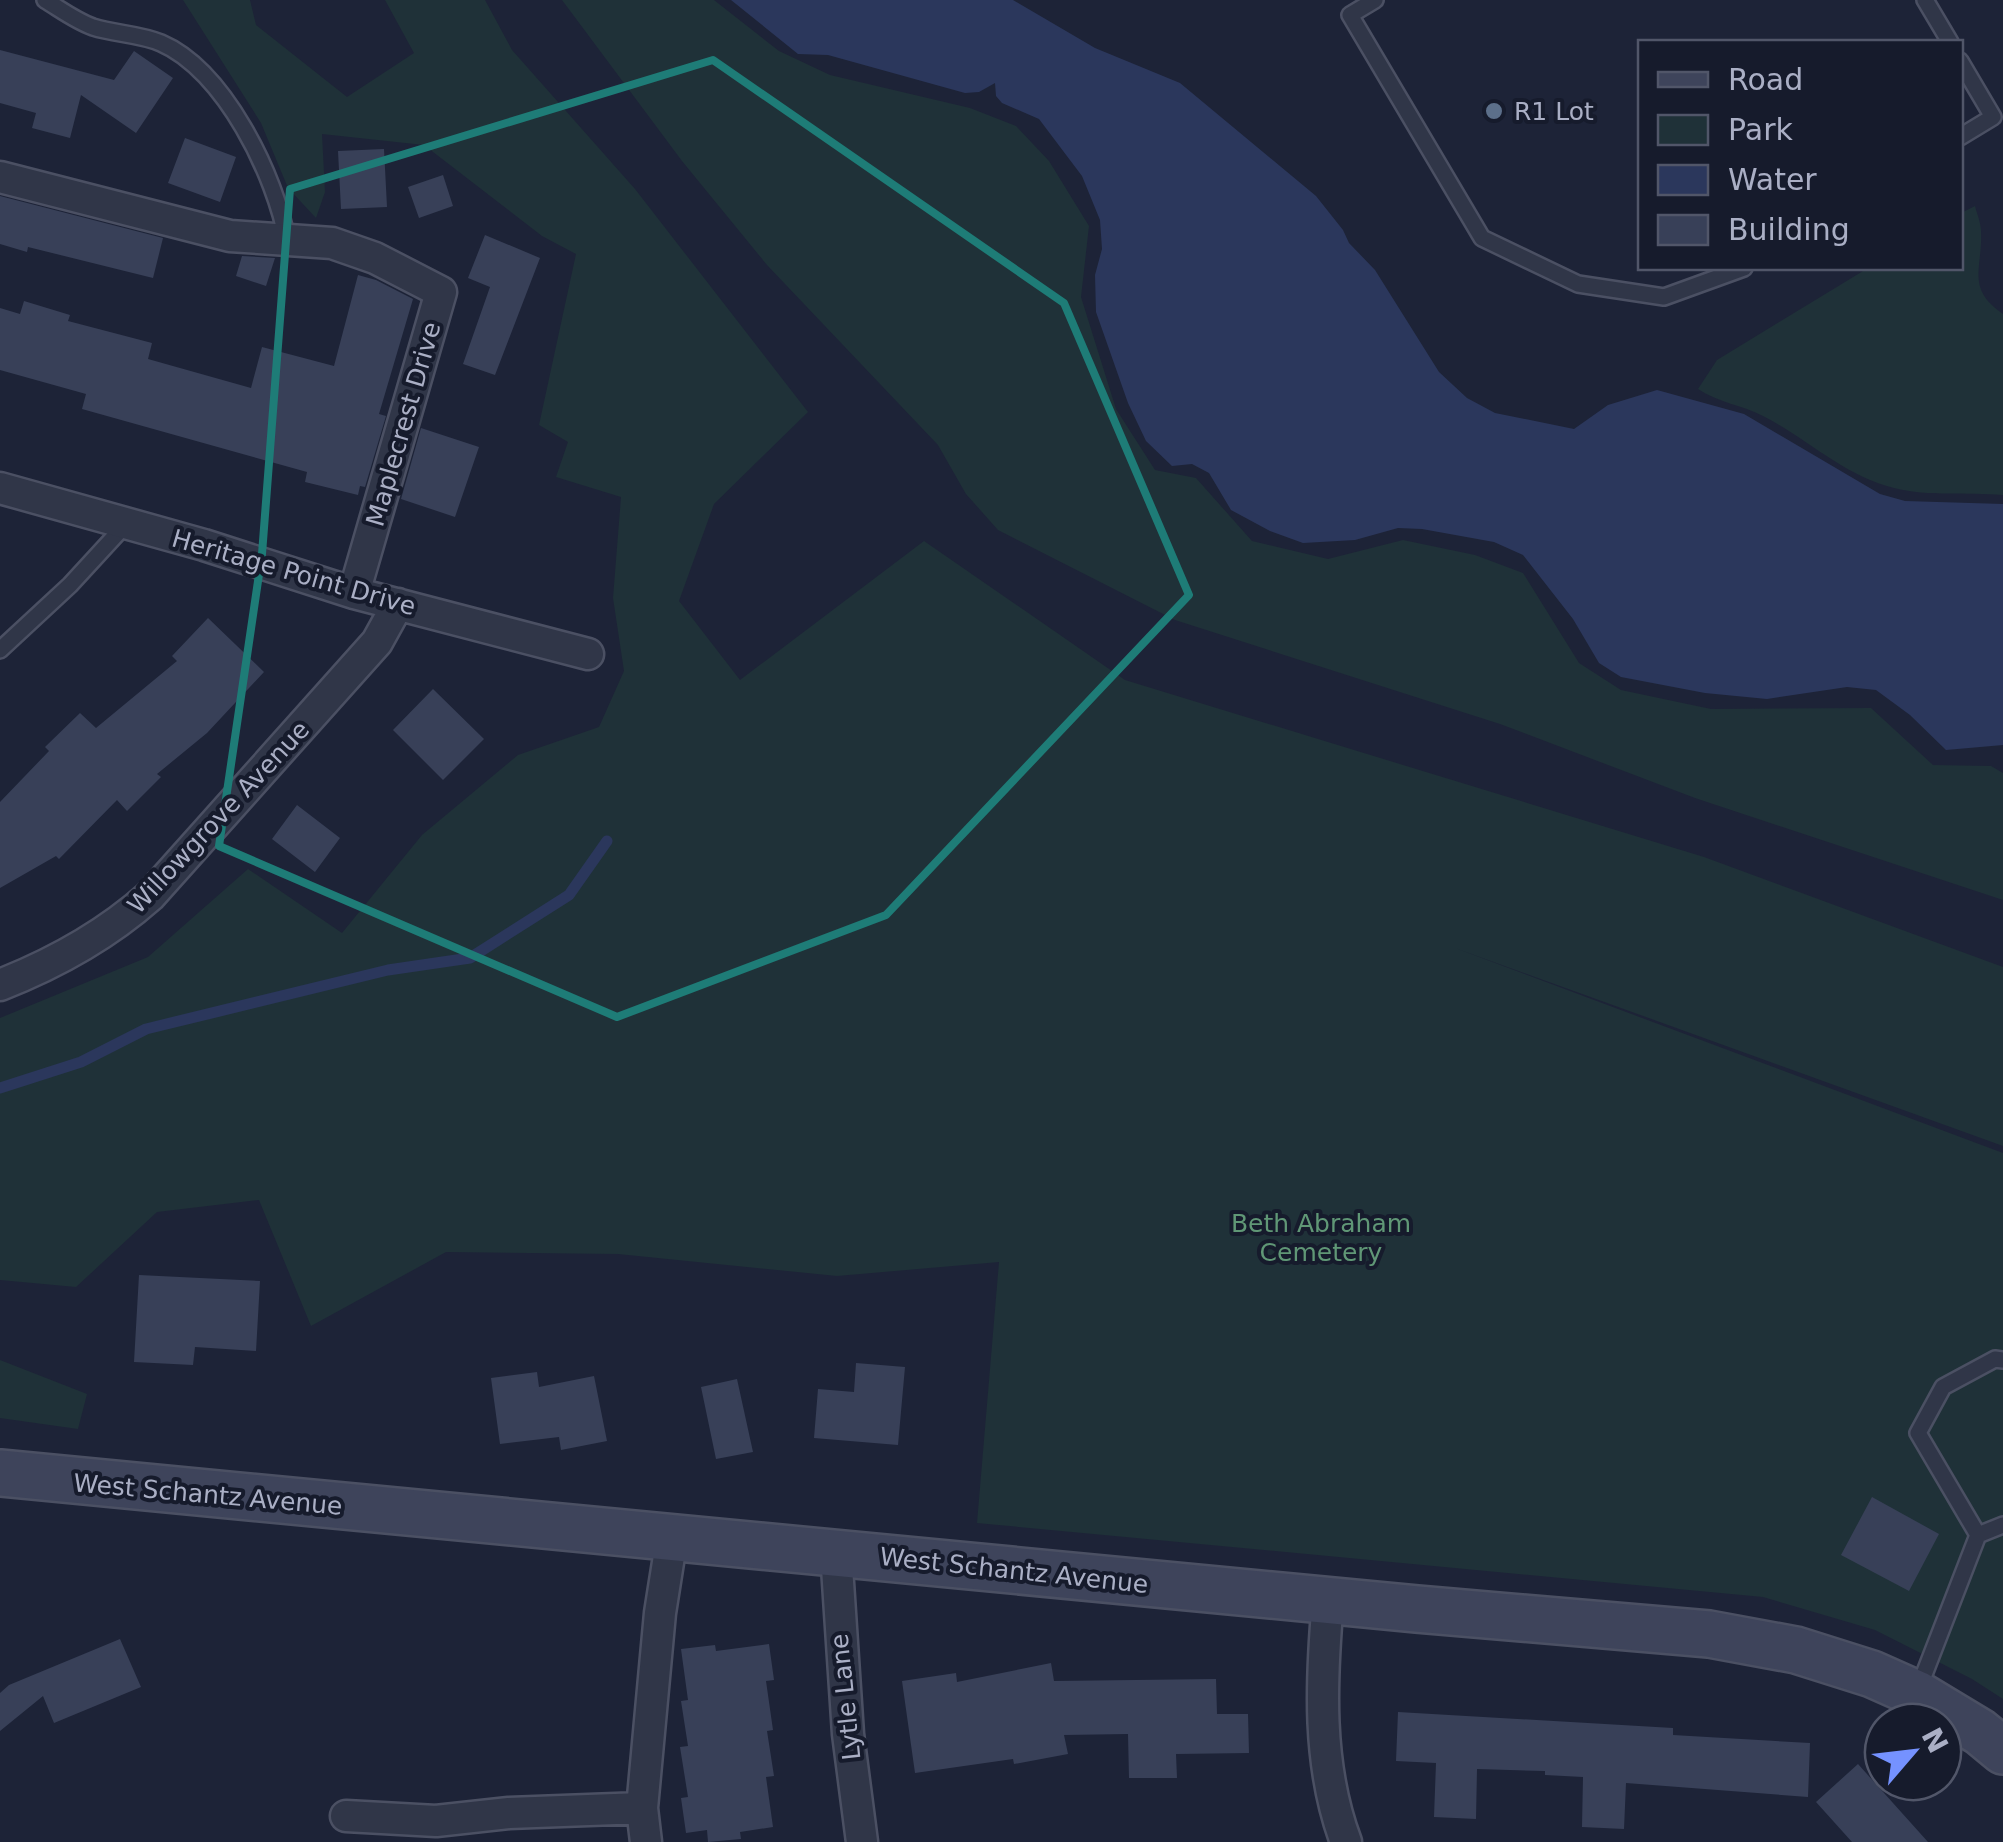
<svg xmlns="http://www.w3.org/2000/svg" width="2003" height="1842" font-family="'DejaVu Sans',sans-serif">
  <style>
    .green { fill: #1f3138 }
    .water { fill: #2b375c }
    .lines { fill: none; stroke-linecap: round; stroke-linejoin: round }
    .stream { stroke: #2b375c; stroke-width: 11 }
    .building { fill: #384058 }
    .service-casing { stroke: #4b5063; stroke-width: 20 }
    .minor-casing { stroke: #4b5063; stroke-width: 35 }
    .secondary-casing { stroke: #4b5063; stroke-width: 50 }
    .service { stroke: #303648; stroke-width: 15 }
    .minor { stroke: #303648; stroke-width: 30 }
    .secondary { stroke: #3e445b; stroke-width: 45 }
    .marked { fill: none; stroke: #1e7c77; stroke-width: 8; stroke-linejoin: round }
    .service-dot { fill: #5c6f8a; stroke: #161b2c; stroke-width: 4 }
    .labels { text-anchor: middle; stroke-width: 8; stroke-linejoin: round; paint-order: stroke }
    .poi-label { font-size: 25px; fill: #aaafc5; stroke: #161b2c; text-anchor: start }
    .street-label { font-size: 25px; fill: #aaafc5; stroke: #161b2c }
    .park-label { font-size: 25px; fill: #609776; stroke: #161b2c }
  </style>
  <rect width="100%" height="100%" fill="#1d2337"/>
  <!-- green -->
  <path class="green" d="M 183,0 L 250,0 L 256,25 L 347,97 L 414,53 L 385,0 L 485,0 L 512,50 L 635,189 L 808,412 L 714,504 L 679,601 L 740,680 L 924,541 L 1125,680 L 1704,857 L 2003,967 L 2003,1146 L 1455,948 L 2003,1153 L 2003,1699 L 1972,1679 L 1875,1630 L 1763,1597 L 977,1523 L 999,1262 L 837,1276 L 618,1254 L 446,1252 L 311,1326 L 259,1200 L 157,1212 L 76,1287 L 0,1280 L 0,1018 L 148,957 L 248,869 L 342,933 L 422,835 L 518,755 L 599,727 L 624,671 L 613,598 L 621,497 L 556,477 L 568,442 L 539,425 L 576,254 L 542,236 L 424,145 L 322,134 L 325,192 L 316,218 L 288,188 L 261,123 Z
    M 562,0 L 714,0 L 779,51 L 830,75 L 970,108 L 1016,126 L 1049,161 L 1089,226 L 1081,297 L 1116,409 L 1155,470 L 1196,478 L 1252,541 L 1328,559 L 1403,540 L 1475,555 L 1523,573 L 1579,663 L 1621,690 L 1711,709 L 1871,708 L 1933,765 L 1991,766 L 2003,773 L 2003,900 L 1695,798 L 1500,724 L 1175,620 L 998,530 L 966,494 L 938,445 L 767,265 L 682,161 Z
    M 1975,206 C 1977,214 1981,223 1981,231 C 1983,268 1965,288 2003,314 L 2003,495 C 1966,492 1930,497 1894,488 C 1846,477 1806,438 1763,416 C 1742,405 1719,403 1698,389 L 1717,360 L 1868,268 L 1960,268 L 1961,213 Z
    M 0,1360 L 87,1394 L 78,1429 L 0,1418 Z"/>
  <!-- water -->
  <path class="water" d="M 731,0 L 1013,0 L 1095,48 L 1180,83 L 1316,196 L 1343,230 L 1349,243 L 1375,270 L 1439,372 L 1467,398 L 1495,413 L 1574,429 L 1608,405 L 1657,390 L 1744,414 L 1880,494 L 1905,501 L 2003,504 L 2003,745 L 1946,750 L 1910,715 L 1876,690 L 1847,687 L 1767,699 L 1705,693 L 1621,677 L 1599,663 L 1573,619 L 1523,555 L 1494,542 L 1422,529 L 1398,528 L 1355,540 L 1303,543 L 1270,531 L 1231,510 L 1209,473 L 1192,464 L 1172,466 L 1146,441 L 1128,403 L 1096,312 L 1095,275 L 1102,249 L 1100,220 L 1082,176 L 1039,119 L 1002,103 L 996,96 L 995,83 L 979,92 L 965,93 L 828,55 L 798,54 Z"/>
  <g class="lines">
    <!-- stream -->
    <path class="stream" d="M 0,1088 L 81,1062 L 146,1029 L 388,970 L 470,958 L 569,895 L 607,841"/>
  </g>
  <!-- building -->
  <path class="building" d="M 0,50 L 114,80 L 134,51 L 173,78 L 136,133 L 81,95 L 70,138 L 32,128 L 36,113 L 0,103 Z
    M 185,138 L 236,157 L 220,202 L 168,183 Z
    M 384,149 L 387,207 L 341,209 L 338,151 Z
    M 443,175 L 453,206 L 419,218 L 408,187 Z
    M 0,196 L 163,238 L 153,278 L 28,247 L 27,252 L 0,244 Z
    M 485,235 L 540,258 L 495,375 L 463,364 L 490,287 L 468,278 Z
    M 242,256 L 275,258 L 266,286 L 236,276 Z
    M 358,275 L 376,280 L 413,299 L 379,414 L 386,416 L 365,487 L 360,486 L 358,495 L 305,482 L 307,472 L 82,409 L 86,394 L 0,370 L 0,308 L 20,314 L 24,301 L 70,315 L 68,321 L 152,343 L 148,359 L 251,388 L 262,347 L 334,366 Z
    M 421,428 L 479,447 L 455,517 L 401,499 Z
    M 208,618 L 264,672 L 207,733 L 157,774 L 161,777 L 127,811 L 117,800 L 59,859 L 56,856 L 0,888 L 0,802 L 49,751 L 45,747 L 80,713 L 96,728 L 177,661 L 172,656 Z
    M 433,689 L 484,739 L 443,780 L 393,730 Z
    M 297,805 L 340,838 L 315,872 L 272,839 Z
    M 139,1275 L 260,1281 L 256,1351 L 195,1347 L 193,1365 L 134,1362 Z
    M 856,1363 L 905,1367 L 898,1445 L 814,1438 L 818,1389 L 854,1392 Z
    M 537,1372 L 539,1387 L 594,1376 L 607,1441 L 561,1450 L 559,1437 L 500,1444 L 491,1378 Z
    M 737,1379 L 753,1452 L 716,1459 L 701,1387 Z
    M 1872,1497 L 1939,1534 L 1909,1591 L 1841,1555 Z
    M 120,1639 L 141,1687 L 54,1723 L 43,1696 L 0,1731 L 0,1693 L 9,1685 Z
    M 769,1644 L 774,1680 L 766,1681 L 773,1730 L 767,1731 L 774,1776 L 766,1777 L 773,1827 L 740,1832 L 741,1839 L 708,1842 L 707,1830 L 686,1833 L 681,1798 L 688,1797 L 680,1747 L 688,1746 L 681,1701 L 688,1700 L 681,1649 L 715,1645 L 716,1651 Z
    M 1051,1663 L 1054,1681 L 1216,1679 L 1217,1714 L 1248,1714 L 1249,1753 L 1176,1754 L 1177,1778 L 1129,1778 L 1128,1734 L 1064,1735 L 1068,1754 L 1014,1764 L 1013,1759 L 915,1773 L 902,1681 L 956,1673 L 957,1682 Z
    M 1398,1712 L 1673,1728 L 1673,1735 L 1810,1743 L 1808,1797 L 1626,1783 L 1624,1829 L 1582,1827 L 1583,1777 L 1545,1775 L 1545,1771 L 1477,1769 L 1476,1819 L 1434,1817 L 1436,1763 L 1396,1761 Z
    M 1858,1764 L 1928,1842 L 1852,1842 L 1816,1802 Z"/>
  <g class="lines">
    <!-- service casing -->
    <g class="service-casing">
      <path id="service" d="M 45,0 C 60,9 76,21 93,27 C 115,34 140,34 161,43 C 224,70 276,176 287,241
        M 1375,0 L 1350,15 L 1482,238 L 1578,284 L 1664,297 L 1744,268
        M 1925,0 L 1950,42
        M 1960,61 L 1993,117 L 1960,137
        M 0,650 L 70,585 L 127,523
        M 1978,1535 L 1918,1433 L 1943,1387 L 1995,1359 L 2003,1360
        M 1978,1535 L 2003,1525
        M 1918,1690 L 1978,1535"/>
    </g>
    <!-- minor casing -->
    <g class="minor-casing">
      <path id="minor" d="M 0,177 L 230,236 L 332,243 L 375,258 L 441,292 L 354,593
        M 0,488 L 204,545 L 354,593 L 588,654
        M 0,985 C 56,963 105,936 150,896 L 377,642 L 398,604
        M 836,1552 L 848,1734 L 862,1842
        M 1328,1600 C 1321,1681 1317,1765 1346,1842
        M 642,1808 L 646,1842
        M 346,1816 L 436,1821 L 509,1813 L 642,1808 L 660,1613 L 672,1537"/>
    </g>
    <!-- secondary casing -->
    <g class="secondary-casing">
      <path id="secondary" d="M 0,1473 L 1417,1609 L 1709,1634 L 1796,1650 L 1872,1674 L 1917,1694 L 1980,1732 L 2003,1751"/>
    </g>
    <!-- service -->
    <use href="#service" class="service"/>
    <!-- minor -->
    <use href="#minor" class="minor"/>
    <!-- secondary -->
    <use href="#secondary" class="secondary"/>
  </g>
  <!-- marked area -->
  <path class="marked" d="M 713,60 L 1064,303 L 1189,595 L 886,915 L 617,1017 L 219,846 L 262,554 L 290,189 Z"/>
  <!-- markers -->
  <circle class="service-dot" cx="1494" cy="111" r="10"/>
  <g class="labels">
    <!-- poi labels -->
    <g class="poi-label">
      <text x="1514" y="120">R1 Lot</text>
    </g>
    <!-- street labels -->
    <g class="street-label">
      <text transform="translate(403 424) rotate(-74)" y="9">Maplecrest Drive</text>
      <text transform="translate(294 572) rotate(16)" y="9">Heritage Point Drive</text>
      <text transform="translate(218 817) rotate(-47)" y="9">Willowgrove Avenue</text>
      <text transform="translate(208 1494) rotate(5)" y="9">West Schantz Avenue</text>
      <text transform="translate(1014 1570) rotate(6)" y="9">West Schantz Avenue</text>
      <text transform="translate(845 1697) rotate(-96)" y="9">Lytle Lane</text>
    </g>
    <!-- park labels -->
    <g class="park-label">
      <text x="1321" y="1232">Beth Abraham<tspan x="1321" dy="29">Cemetery</tspan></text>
    </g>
  </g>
  <!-- legend -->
  <rect x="1638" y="40" width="325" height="230" fill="#161b2c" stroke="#515669" stroke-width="2.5"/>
  <rect x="1658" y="72" width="50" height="15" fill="#3e445b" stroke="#515669" stroke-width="2.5"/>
  <text x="1728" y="90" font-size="30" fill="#aaafc5">Road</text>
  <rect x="1658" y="115" width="50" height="30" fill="#1f3138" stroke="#515669" stroke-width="2.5"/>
  <text x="1728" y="140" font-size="30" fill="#aaafc5">Park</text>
  <rect x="1658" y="165" width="50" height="30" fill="#2b375c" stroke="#515669" stroke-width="2.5"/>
  <text x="1728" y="190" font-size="30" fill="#aaafc5">Water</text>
  <rect x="1658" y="215" width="50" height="30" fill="#384058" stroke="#515669" stroke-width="2.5"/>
  <text x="1728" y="240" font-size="30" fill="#aaafc5">Building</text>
  <!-- north arrow -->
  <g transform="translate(1913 1752) rotate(62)"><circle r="48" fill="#161b2c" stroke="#515669" stroke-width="2.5"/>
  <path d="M0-8L18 38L0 25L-18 38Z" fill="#7592ff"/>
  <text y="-15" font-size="28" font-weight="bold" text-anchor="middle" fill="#aaafc5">N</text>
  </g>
</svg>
